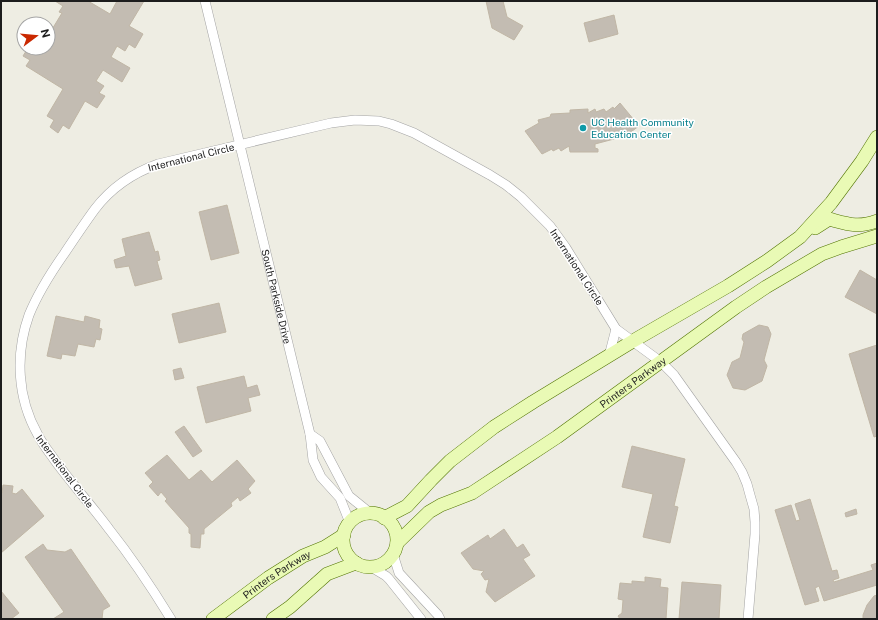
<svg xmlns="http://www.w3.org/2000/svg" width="878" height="620" font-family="'Public Sans',sans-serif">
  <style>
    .building { fill: #c3bcb2; stroke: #c0b6a5 }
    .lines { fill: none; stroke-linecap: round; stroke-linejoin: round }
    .minor-casing { stroke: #a4a4a4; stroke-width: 10 }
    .secondary-casing { stroke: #527403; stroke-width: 14 }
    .minor { stroke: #fff; stroke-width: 9 }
    .secondary { stroke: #e9fab5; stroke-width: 13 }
    .culture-dot { fill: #0f9aa8; stroke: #fff; stroke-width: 1.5 }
    .labels { text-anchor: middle; stroke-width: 3; stroke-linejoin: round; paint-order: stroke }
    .culture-label { font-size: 10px; fill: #0d838f; stroke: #fff; text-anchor: start }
    .street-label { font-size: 10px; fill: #1d1d1d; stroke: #fff }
  </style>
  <rect width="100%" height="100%" fill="#eeede3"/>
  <!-- building -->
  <path class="building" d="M 55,1 L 88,1 L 110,14 L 117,1 L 144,1 L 129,26 L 143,34 L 135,48 L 129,44 L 125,51 L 117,46 L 111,57 L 130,68 L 122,82 L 103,70 L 96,81 L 104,86 L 99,93 L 105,96 L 97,108 L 85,101 L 69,129 L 63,125 L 58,133 L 50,127 L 54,120 L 47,116 L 63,89 L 26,66 L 30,60 L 23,56 L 28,48 L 30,48 L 35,51 L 37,48 L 48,48 L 48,36 L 62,13 L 59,12 L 63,6 Z
    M 486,1 L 503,1 L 507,17 L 523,26 L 514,40 L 492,28 Z
    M 614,15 L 618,34 L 589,42 L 584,23 Z
    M 620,103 L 639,126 L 628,134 L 625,131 L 613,135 L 614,139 L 595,144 L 595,148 L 598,149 L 598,152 L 570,152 L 569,146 L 561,151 L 559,148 L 553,151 L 552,149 L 542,154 L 525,131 L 539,123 L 538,120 L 550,117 L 551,114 L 570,113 L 570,110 L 588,109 L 588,113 L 595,109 L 596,112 L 604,109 L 606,112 L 613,107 L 614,109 Z
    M 227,205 L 239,253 L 211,260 L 199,212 Z
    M 149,232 L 155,252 L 158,251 L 160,260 L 157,261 L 162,279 L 135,286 L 129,266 L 116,268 L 114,260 L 126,256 L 122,239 Z
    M 860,270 L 877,280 L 877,314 L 845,297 Z
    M 219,303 L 226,332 L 179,343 L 172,314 Z
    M 56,316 L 84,322 L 85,316 L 100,320 L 99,328 L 102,329 L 100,340 L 96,339 L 94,347 L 78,344 L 75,356 L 62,354 L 61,359 L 47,356 Z
    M 759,325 L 768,327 L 771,334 L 764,360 L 767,366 L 762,381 L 745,390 L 733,388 L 727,375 L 732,362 L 740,358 L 744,342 L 742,339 L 743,334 Z
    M 877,345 L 877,436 L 874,437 L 849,354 Z
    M 181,368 L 184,378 L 175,380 L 173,370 Z
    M 244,376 L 247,388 L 257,385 L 260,395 L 248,398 L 251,411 L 206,423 L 197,387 Z
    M 184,426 L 202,451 L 193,457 L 175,432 Z
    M 632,446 L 685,459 L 674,506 L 678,507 L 670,543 L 643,537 L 653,494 L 622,487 Z
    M 167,455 L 189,480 L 201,470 L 212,482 L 237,460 L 255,481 L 248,489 L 251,493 L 240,501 L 238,497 L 231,503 L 232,506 L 204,529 L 204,534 L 201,534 L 200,548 L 191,547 L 191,534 L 189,533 L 189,528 L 165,501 L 167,499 L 161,492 L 158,496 L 149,486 L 153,482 L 145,473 Z
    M 3,485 L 13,486 L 12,493 L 16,494 L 22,489 L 44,516 L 1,553 L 1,493 L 2,493 Z
    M 810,499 L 832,571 L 837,570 L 839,578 L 833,580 L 834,582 L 873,570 L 871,565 L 877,563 L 877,585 L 824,601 L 819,586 L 815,588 L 819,601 L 805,605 L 775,510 L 791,505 L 796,521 L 800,520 L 795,504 Z
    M 856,509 L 857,514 L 846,517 L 845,513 Z
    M 504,529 L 517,548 L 523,544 L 530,555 L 523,559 L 535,576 L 495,602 L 486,592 L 489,579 L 485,580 L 481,574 L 484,571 L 473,569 L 461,553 L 488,535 L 490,539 Z
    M 43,544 L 47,550 L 65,552 L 71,549 L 110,606 L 103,610 L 102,619 L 53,619 L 64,612 L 25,557 Z
    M 645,577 L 661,579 L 660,587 L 668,588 L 666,619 L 620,619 L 618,616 L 622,613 L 623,600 L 618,599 L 620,583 L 632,584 L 632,581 L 645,582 Z
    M 682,582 L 721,585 L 719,619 L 679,619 Z
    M 1,591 L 19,613 L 11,619 L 1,619 Z
    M 877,595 L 877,619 L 863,619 L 863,615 L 867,605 L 874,596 Z"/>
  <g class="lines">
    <!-- minor casing -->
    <g class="minor-casing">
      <g id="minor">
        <path id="s1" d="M 205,1 L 310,434 L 313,460 L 321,477 L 340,498 L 350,523"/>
        <path d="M 609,356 L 616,329"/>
        <path d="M 310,434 L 320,441 L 349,496 L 370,513"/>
        <path d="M 393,554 L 399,573 L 438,615 L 440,619"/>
        <path d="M 371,567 L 386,576 L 389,579 L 421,619"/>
        <path d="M 171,619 C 152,588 132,558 109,529 C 92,506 73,485 56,462 C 50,453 43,445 38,435 C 17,398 15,354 29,315 C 38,293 50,274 64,254 C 74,239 84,224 95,209 C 111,188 133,173 158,164 L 331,123 L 355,120 L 379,121 L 391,124 L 414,133 L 490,175 L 506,185 L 521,197 L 550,226 L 566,248 L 616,329 L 661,362 L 674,375 L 736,462 L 742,472 L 747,484 L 750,495 L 754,509 L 755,522 L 755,534 L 748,619"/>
      </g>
    </g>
    <!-- secondary casing -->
    <g class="secondary-casing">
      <g id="secondary">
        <path d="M 815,228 L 829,219 C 848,224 858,228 877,221"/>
        <circle cx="370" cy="540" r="27"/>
        <path d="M 384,518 L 407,506 L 431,480 L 450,461 L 494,427 L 533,402 L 633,341 L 728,286 L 767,261 L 800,237 L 831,203 L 862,161 L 877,137"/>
        <path id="s2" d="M 397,543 L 429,512 L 441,505 L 472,493 L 557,437 L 736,307 L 766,287 L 822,254 L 841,247 L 877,236"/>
        <path id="s3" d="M 213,619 L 268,578 L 303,556 L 325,547 L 344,535"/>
        <path d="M 273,619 L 290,607 L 327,574 L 356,563"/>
      </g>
    </g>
    <!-- minor -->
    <use href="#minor" class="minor"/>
    <!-- secondary -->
    <use href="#secondary" class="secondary"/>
  </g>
  <!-- markers -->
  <circle class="culture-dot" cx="583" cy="128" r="4"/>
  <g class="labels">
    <!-- culture labels -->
    <g class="culture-label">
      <text x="591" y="126">UC Health Community<tspan x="591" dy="12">Education Center</tspan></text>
    </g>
    <!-- street labels -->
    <g class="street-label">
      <text transform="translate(191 157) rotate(-14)" y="4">International Circle</text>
      <text transform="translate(577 267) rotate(57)" y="4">International Circle</text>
      <text dy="4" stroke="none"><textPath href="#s1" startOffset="304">South Parkside Drive</textPath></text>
      <text dy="4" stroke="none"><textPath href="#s2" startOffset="287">Printers Parkway</textPath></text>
      <text transform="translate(65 471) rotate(53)" y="4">International Circle</text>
      <text dy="4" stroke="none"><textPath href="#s3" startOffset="78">Printers Parkway</textPath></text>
    </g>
  </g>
  <!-- border -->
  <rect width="878" height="620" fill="none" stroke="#1d1d1d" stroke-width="4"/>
  <!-- north arrow -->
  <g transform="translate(36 36) rotate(74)"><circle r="19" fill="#ffffff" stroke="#a5a5a5"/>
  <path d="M0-3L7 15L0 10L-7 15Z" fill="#ca2800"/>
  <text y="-6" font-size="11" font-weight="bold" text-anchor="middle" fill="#1d1d1d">N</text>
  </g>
</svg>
